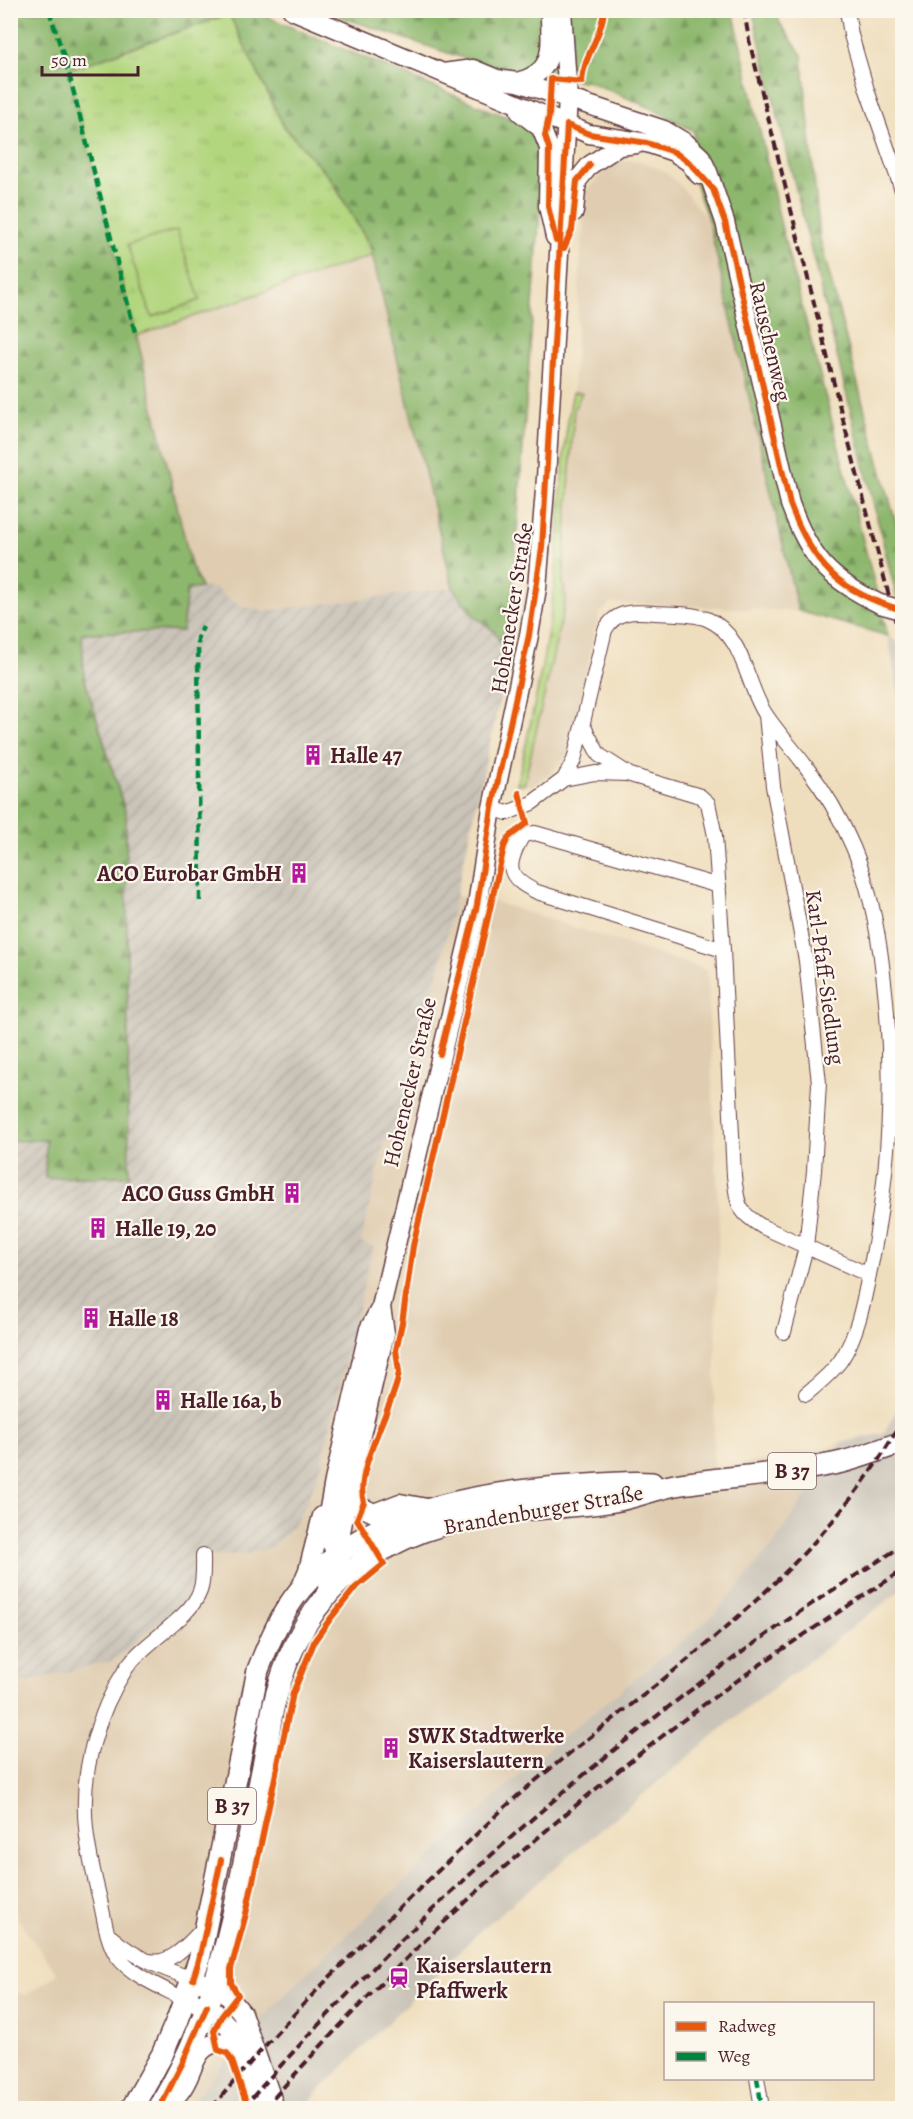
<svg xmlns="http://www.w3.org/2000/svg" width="913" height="2119" font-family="Alegreya,serif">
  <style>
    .built { fill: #e0cdb1 }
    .industrial { fill: url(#industrial-furrows) }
    .railway { fill: #cac3b8 }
    .grass { fill: url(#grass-tufts); stroke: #7e7a54; stroke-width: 1.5 }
    .forest { fill: url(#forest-firs); stroke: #6c6b4c; stroke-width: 1.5 }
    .pitch { fill: #b2d67e; stroke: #7e7a54; stroke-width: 1.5 }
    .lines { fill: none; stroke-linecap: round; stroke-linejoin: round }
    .street-casing { stroke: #633c41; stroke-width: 16 }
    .secondary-casing { stroke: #633c41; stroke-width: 21 }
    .primary-casing { stroke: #633c41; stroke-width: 24 }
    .street { stroke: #fff; stroke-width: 14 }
    .secondary { stroke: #fff; stroke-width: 18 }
    .primary { stroke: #fff; stroke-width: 21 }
    .rail { stroke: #4a1f2b; stroke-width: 4; stroke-dasharray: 9 4.5; stroke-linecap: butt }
    .secondary-bridge-casing { stroke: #633c41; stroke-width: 21; stroke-linecap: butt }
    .secondary-bridge { stroke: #fff; stroke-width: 18 }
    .quiet { stroke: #00873e; stroke-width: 4.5; stroke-dasharray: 9 4.5; stroke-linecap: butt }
    .cycleway-casing { stroke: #fbf7ec; stroke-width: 10 }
    .cycleway { stroke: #e8590c; stroke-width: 6 }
    .labels { text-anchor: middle; stroke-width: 4.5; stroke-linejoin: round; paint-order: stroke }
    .shield { fill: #fbf7ec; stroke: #7f6065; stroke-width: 1.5 }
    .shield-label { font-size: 21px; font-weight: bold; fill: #4a1f2b }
    .street-label { font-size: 22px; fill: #4a1f2b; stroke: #fbf7ec }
    .poi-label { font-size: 22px; font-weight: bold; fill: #4a1f2b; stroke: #fbf7ec; text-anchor: start }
  </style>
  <defs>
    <pattern id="industrial-furrows" width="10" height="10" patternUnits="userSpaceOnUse" patternTransform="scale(1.5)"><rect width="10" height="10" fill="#cac3b8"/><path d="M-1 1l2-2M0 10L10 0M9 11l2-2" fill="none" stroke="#afa79e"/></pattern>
    <pattern id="grass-tufts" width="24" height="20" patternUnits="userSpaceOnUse" patternTransform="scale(1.5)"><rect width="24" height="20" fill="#b2d67e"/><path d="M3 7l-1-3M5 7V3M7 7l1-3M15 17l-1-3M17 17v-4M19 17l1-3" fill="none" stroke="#9bb76d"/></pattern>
    <pattern id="forest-firs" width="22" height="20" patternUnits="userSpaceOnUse" patternTransform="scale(1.5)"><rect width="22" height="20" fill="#8db76d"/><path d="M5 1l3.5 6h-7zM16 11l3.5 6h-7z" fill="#75945a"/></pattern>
  </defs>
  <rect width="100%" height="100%" fill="#fbf7ec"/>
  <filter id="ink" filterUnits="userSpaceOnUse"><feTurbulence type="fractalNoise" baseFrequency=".0167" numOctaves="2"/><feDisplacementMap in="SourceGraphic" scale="12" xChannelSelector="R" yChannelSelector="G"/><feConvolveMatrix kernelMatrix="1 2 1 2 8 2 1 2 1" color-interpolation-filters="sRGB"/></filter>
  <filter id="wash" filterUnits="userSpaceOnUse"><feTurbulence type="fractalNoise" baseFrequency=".008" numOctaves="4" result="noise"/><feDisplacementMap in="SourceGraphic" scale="24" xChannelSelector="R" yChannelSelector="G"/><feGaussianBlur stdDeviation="1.35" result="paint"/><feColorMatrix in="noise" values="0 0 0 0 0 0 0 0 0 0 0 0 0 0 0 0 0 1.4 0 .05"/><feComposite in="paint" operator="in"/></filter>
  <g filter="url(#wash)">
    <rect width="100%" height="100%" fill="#efdebd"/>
    <!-- built -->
    <path class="built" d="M 631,160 L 643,162 L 664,171 L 680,185 L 709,222 L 798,611 L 611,603 L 599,614 L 569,752 L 553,772 L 534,785 L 524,785 L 566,598 L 563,582 L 574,409 L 582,393 L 573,392 L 584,202 L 587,190 L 605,170 L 616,163 Z
      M 373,255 L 453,588 L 264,611 L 245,607 L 228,599 L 215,587 L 201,588 L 191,565 L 136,336 Z
      M 456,896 L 489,900 L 707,970 L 719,1222 L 713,1467 L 769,1460 L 841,1443 L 771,1547 L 715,1614 L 539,1756 L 323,1957 L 267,2012 L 186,2108 L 11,2108 L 11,1990 L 26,1995 L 57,1974 L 17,1918 L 11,1893 L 11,1686 L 115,1660 L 187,1597 L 192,1586 L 192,1555 L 306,1504 L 320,1470 L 373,1247 L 361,1243 L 385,1140 L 398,1142 Z"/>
    <!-- industrial -->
    <path class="industrial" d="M 215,587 L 228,599 L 245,607 L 264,611 L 453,588 L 473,615 L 494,631 L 502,646 L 506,664 L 502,689 L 456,896 L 398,1142 L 385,1140 L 361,1242 L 373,1247 L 320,1470 L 306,1504 L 291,1528 L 273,1547 L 243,1555 L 192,1555 L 192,1586 L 187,1597 L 115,1660 L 11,1686 L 11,1141 L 47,1140 L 45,1177 L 129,1176 L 126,814 L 84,677 L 82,632 L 181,631 L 187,589 Z"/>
    <!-- railway -->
    <path class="railway" d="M 888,636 L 897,642 L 902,641 L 902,714 Z
      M 902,1400 L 902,1589 L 737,1716 L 484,1927 L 315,2095 L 306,2108 L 186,2108 L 267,2012 L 323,1957 L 539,1756 L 715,1614 L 771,1547 L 841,1443 L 884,1433 Z"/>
    <!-- grass -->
    <path class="grass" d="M 229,14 L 284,127 L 331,179 L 370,246 L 373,255 L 130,338 L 182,631 L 10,72 L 68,70 Z
      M 573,392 L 582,393 L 574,409 L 563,582 L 566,598 L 524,785 L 517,784 C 531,722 545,660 553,596 C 562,528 559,459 573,392 Z"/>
    <!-- forest -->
    <path class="forest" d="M 10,11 L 253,11 L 518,122 C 537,137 540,144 543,167 L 511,613 L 502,646 L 494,631 L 473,615 L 453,588 L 370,246 L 331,179 L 284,127 L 229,14 L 68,70 L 141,354 L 191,565 L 201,588 L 187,590 L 182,631 L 82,633 L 84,677 L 126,814 L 129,1176 L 45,1178 L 46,1140 L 11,1141 Z
      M 323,11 L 733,11 L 782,230 L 888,636 L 798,611 L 709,222 L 695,183 L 694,131 L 651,108 L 590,82 L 520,71 L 466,59 Z
      M 753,11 L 778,11 L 779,22 L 802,55 L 820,239 L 862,400 L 902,545 L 902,619 L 757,31 Z"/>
    <!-- pitch -->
    <path class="pitch" d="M 177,230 L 200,300 L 152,317 L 127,245 Z"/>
  </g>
  <g filter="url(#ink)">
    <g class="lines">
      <!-- street casing -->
      <g class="street-casing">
        <path id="street" d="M 847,10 L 851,35 L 867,90 L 902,190
          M 766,715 L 773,786 L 806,961 L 819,1083 L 814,1171 L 806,1247 L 784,1332
          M 583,725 L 599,755 L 627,773
          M 564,779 L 595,773 L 627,774 L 700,796 L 708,803 L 715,836 L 723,950 L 734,1176 C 738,1204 736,1211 763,1227 L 869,1275
          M 492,808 L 507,813 L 532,803 L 564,779 L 574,760 L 605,630 C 616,610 634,611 655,613 C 671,614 692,613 707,619 C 745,635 745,684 766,715 C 778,733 794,750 807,768 C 825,791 841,819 853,847 C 870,886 878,930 883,973 C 895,1070 891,1163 872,1260 C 865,1293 860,1331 841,1360 C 832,1373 818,1384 806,1394
          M 719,886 L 535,833 L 523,835 C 506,865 505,877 537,892 L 723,950
          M 111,1937 C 135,1958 163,1969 193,1979
          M 150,1961 C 172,1966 191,1940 205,1927
          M 186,2000 C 165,1989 130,1975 117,1956 C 107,1942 104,1917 100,1900 C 94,1876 88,1852 86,1828 C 80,1772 97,1713 127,1667 C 145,1641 190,1619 200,1591 C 204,1581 203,1566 203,1555
          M 757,2078 L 762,2108"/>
      </g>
      <!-- secondary casing -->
      <g class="secondary-casing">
        <path id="secondary" d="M 292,10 L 589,134 L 647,143 L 674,152 L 689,162 L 699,175
          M 443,73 L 473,69 L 497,79 L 517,82 L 598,108 L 664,130 L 686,143 L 701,157 L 708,172 L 725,222 L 790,504 C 810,558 828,579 880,604
          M 517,82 C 554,73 551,51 550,18
          M 520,112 L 541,128 L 549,148 L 548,206 L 555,237
          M 574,212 L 577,181 L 590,165 L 619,146 L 637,144
          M 349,1486 L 353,1503 L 374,1513 L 400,1503 L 427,1508
          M 347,1574 L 329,1539 L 326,1525 L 334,1481 L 369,1329 L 381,1307 L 477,905 L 492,808 L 529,635 L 537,588 L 546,478 L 568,98 L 562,10
          M 301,1587 L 308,1570 L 322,1516
          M 325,1597 L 337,1556 L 349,1486 L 385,1333 L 381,1307
          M 201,1982 L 224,1991 L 242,2013 L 275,2108
          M 193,2002 L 214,2011 L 229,2027 L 261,2108
          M 164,2104 C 169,2101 175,2097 179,2093 C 197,2072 190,2044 224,2042 L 241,2054"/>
      </g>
      <!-- primary casing -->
      <g class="primary-casing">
        <path id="primary" d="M 132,2108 L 162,2055 L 177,2020 L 199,1960 L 258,1670 C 269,1642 281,1613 300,1590 C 368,1510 476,1492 574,1486 C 600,1484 626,1481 652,1483
          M 159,2108 C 177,2077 194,2043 206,2009 C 234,1931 247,1843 264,1761 C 268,1742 269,1723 274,1704 C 304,1580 387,1526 511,1511 C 545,1507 580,1507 614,1501 C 637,1497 659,1487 681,1484 C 735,1476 789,1474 842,1462 C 862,1457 883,1449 902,1442"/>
      </g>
      <!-- street -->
      <use href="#street" class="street"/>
      <!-- secondary -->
      <use href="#secondary" class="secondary"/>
      <!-- primary -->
      <use href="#primary" class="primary"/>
      <!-- rail -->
      <path class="rail" d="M 744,10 L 749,40 L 842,416 L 902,646
        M 212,2108 C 281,2023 359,1946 439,1870 C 469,1842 498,1812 529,1786 C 664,1675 816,1577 902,1421
        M 243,2108 C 397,1932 571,1773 762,1638 C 808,1605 855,1576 902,1546
        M 265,2108 C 395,1959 544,1824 702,1706 C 767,1658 835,1614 902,1571"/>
      <!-- secondary-bridge casing -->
      <g class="secondary-bridge-casing">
        <path id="secondary-bridge" d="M 880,604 L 902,610"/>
      </g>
      <!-- secondary-bridge -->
      <use href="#secondary-bridge" class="secondary-bridge"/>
      <!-- quiet -->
      <path class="quiet" d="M 49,10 L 68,70 L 136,336
        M 200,901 L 198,638 L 203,627
        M 757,2078 L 762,2108"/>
      <!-- cycleway casing -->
      <g class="cycleway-casing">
        <path id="cycleway" d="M 556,241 L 548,206 L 549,148 L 545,136 L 549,116 L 551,79 L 582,82 C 583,56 602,37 604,10
          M 564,248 L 572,230 L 577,181 L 590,165
          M 440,1054 L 477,905 L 492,808 L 529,635 L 542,548 L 567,125 L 589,134 L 647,143 L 674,152 L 689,162 L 713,189 L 725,222 L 790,504 C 813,565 839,592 902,610
          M 193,1979 L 199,1960 L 221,1860
          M 160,2107 L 182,2064 L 207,2006
          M 248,2108 L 232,2061 L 227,2053 L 218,2050 L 214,2031 L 221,2017 L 238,1995 L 231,1983 L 231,1969 L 246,1914 L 293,1693 L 315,1640 L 331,1618 L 355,1588 L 384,1564 L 357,1519 L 364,1502 C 354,1474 389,1413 397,1382 L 399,1372 L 396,1350 L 402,1323 L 413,1246 L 504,847 L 508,838 L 527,823 L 519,793"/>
      </g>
      <!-- cycleway -->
      <use href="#cycleway" class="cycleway"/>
    </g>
  </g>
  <!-- icons -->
  <defs>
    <g id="building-bare" transform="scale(1.62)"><path d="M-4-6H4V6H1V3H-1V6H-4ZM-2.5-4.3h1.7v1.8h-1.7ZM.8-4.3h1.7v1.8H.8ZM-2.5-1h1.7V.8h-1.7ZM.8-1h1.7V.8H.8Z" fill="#b5179e" stroke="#fbf7ec" stroke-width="2.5" paint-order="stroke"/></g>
    <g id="station-bare" transform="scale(1.62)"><path d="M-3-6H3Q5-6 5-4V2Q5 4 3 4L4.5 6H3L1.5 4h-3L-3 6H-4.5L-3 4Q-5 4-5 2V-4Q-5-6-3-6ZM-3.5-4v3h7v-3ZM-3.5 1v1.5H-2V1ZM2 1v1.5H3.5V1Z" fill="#b5179e" stroke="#fbf7ec" stroke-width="2.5" paint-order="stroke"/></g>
  </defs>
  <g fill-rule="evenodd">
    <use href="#building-bare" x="313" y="755"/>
    <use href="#building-bare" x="299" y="873"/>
    <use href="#building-bare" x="292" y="1193"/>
    <use href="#building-bare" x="98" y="1228"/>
    <use href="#building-bare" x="91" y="1318"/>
    <use href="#building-bare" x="163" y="1400"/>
    <use href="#building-bare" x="391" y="1748"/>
    <use href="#station-bare" x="399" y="1978"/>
  </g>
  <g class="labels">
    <!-- shield labels -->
    <g class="shield">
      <rect x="768" y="1453" width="48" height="36" rx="4.5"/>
      <rect x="208" y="1788" width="48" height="36" rx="4.5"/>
    </g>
    <g class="shield-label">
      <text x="792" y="1478">B 37</text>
      <text x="232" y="1813">B 37</text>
    </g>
    <!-- street labels -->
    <g class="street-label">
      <text transform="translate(771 341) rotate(77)" y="8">Rauschenweg</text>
      <text transform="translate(511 608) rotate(-81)" y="8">Hohenecker Straße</text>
      <text transform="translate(826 977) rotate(82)" y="8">Karl-Pfaff-Siedlung</text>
      <text transform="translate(409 1082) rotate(-77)" y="8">Hohenecker Straße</text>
      <text transform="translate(543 1509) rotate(-10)" y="8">Brandenburger Straße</text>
    </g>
    <!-- poi labels -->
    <g class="poi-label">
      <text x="330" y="763">Halle 47</text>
      <text x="282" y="881" text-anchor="end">ACO Eurobar GmbH</text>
      <text x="275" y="1201" text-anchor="end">ACO Guss GmbH</text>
      <text x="115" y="1236">Halle 19, 20</text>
      <text x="108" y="1326">Halle 18</text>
      <text x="180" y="1408">Halle 16a, b</text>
      <text x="408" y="1743">SWK Stadtwerke<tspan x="408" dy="25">Kaiserslautern</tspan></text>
      <text x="416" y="1973">Kaiserslautern<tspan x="416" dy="25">Pfaffwerk</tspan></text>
    </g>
  </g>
  <!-- margin -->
  <rect width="913" height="2119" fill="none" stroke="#fbf7ec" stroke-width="36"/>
  <!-- legend -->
  <rect x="664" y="2002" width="210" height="78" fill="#fbf7ec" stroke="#b4a19f" stroke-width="1.5"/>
  <rect x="676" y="2022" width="30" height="9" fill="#e8590c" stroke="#b4a19f" stroke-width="1.5"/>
  <text x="718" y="2032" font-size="18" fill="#4a1f2b">Radweg</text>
  <rect x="676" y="2052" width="30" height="9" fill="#00873e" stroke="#b4a19f" stroke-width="1.5"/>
  <text x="718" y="2062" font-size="18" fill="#4a1f2b">Weg</text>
  <!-- scale -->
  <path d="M42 66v9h96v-9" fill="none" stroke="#4a1f2b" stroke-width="3"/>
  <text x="51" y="66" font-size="18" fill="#4a1f2b" stroke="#fbf7ec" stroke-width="4.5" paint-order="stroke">50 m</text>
</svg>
